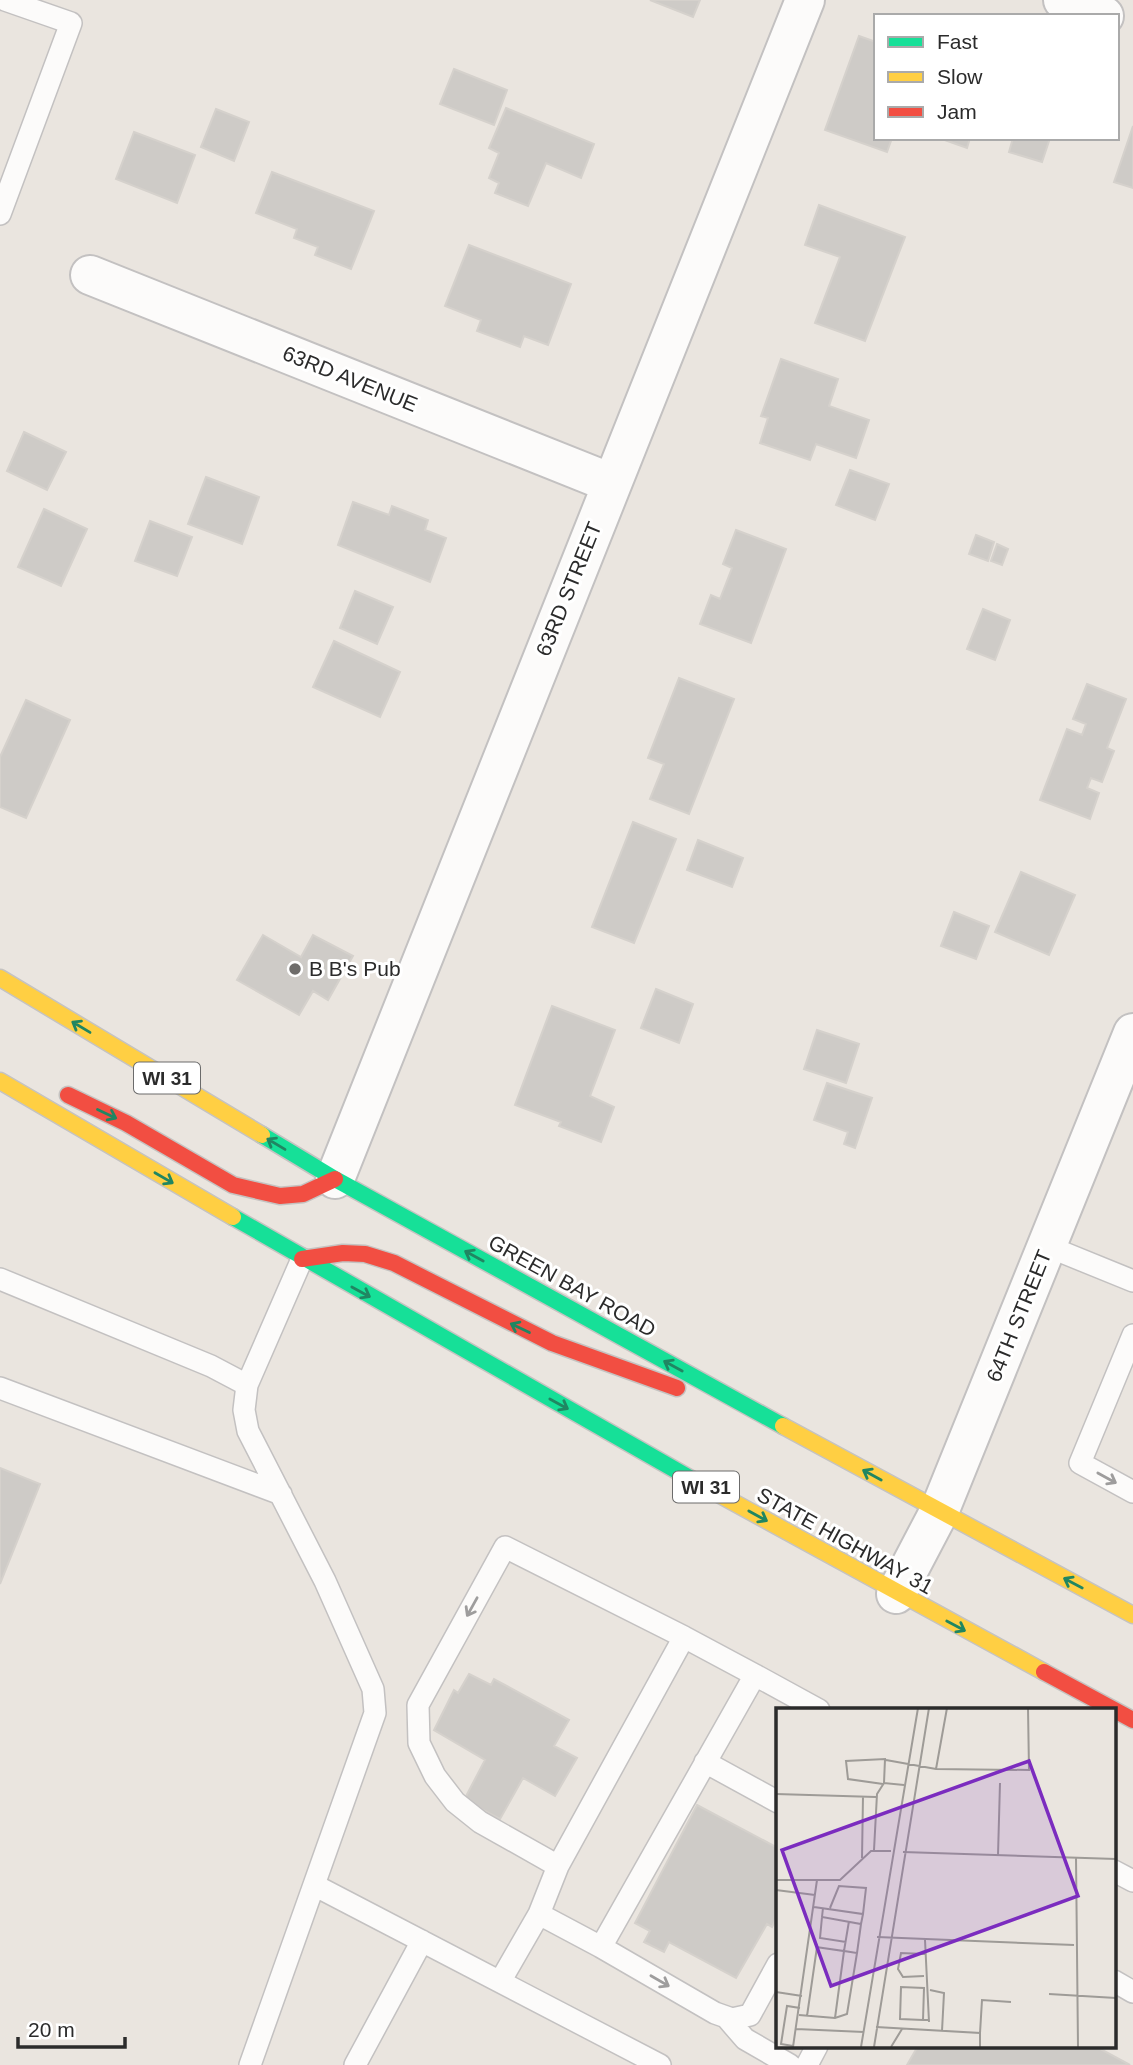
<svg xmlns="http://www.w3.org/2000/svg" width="1133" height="2065" font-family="Arial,sans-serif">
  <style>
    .building { fill: #cecbc7; stroke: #d5d1cc; stroke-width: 2 }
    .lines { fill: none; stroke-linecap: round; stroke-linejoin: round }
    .lane-casing { stroke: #c3c1c1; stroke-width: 24 }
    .street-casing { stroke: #c3c1c1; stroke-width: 42 }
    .fast-casing { stroke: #c5c3c1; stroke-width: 19 }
    .slow-casing { stroke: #c5c3c1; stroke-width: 19 }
    .jam-casing { stroke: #c5c3c1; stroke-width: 19 }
    .lane { stroke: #fcfbfa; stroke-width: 21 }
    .street { stroke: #fcfbfa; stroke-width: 38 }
    .fast { stroke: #16e098; stroke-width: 16 }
    .slow { stroke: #ffcf43; stroke-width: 16 }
    .jam { stroke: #f24e42; stroke-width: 16 }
    .oneway { stroke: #208662 }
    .oneway2 { stroke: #9e9d9d }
    .poi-dot { fill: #6e6c6a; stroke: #fff; stroke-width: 2.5 }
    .labels { text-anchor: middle; stroke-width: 6; stroke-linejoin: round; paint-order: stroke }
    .shield { fill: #fff; stroke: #6b6b6b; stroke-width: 2 }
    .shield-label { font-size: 19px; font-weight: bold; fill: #2b2b2b }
    .street-label { font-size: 21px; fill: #2b2b2b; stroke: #fff }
    .poi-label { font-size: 21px; fill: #2b2b2b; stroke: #fff; text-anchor: start }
    .inset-road { fill: none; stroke: #9e9b97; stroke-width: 2 }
    .view { fill: #7b2cbf; fill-opacity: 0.15; stroke: #7b2cbf; stroke-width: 3.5 }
    .inset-edge { fill: none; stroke: #2b2b2b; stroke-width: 3.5 }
  </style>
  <rect width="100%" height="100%" fill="#eae5df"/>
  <!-- building -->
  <path class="building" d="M 650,0 L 700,0 L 693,17 Z
    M 859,36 L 876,42 L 876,138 L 892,138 L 887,152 L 825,130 Z
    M 454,69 L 507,90 L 494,125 L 440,104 Z
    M 506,108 L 594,144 L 581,178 L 546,163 L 528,206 L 495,193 L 499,183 L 489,178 L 499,153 L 489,148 Z
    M 216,109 L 249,122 L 234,161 L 201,147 Z
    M 1133,126 L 1133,188 L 1114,182 Z
    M 134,132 L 195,155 L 177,203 L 116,179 Z
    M 939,138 L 970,138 L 967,148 Z
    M 1013,138 L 1050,138 L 1042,162 L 1009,152 Z
    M 272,172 L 374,211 L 351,269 L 315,255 L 318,247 L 294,238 L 297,229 L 256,213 Z
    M 819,205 L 905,237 L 865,341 L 815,323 L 840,257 L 805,245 Z
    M 469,245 L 571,284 L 548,345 L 524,336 L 520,347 L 477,331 L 481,320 L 445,306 Z
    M 781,359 L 838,379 L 829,406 L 869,420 L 856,458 L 816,444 L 810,460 L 760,443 L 768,418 L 761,416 Z
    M 24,432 L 66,452 L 47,490 L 7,471 Z
    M 850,470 L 889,484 L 875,520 L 836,505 Z
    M 206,477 L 259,497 L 242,544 L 188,524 Z
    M 353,502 L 389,515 L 392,506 L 428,520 L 425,530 L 446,538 L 430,582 L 338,545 Z
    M 44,509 L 87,529 L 61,586 L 18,567 Z
    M 150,521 L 192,537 L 177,576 L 135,561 Z
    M 736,530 L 786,549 L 751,643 L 700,624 L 711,595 L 720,599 L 732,568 L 723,564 Z
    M 976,535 L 994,542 L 988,561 L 969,554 Z
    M 997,544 L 1008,549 L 1002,565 L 991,561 Z
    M 355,591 L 393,607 L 377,644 L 340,628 Z
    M 983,609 L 1010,620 L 995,660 L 967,649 Z
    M 334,641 L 400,672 L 380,717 L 313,687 Z
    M 679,678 L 734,699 L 689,814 L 650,799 L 664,764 L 648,758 Z
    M 1087,684 L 1126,699 L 1107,748 L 1114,751 L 1102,782 L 1091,778 L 1087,788 L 1099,793 L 1090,819 L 1040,800 L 1067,729 L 1082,735 L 1086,724 L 1073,719 Z
    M 26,700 L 70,720 L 26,818 L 0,807 L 0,757 Z
    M 633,822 L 676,839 L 634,943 L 592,927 Z
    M 698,840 L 743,858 L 732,887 L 687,870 Z
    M 1021,872 L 1075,895 L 1049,955 L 995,932 Z
    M 954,912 L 989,926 L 976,959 L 941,946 Z
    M 263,935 L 301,957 L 313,935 L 353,956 L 328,1000 L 313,991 L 299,1015 L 237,980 Z
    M 656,989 L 693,1004 L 679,1043 L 641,1028 Z
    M 552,1006 L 615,1030 L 590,1096 L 614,1107 L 601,1142 L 559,1126 L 561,1122 L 515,1105 Z
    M 817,1030 L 859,1044 L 846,1083 L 804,1069 Z
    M 827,1083 L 872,1098 L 855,1148 L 844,1144 L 848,1132 L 814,1120 Z
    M 0,1468 L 40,1484 L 0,1584 Z
    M 469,1674 L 491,1685 L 494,1679 L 569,1720 L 554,1746 L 577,1758 L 555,1796 L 523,1778 L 500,1819 L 464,1800 L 485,1760 L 434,1730 L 454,1690 L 458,1693 Z
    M 697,1805 L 778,1848 L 778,1915 L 772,1927 L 767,1924 L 736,1978 L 669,1942 L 664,1952 L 644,1942 L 650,1931 L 635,1923 Z
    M 918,2046 L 1095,2046 L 1130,2065 L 907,2065 Z"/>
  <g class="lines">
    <!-- lane casing -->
    <g class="lane-casing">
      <path id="lane" d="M 0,214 L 71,23 L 5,0
        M 1047,1246 L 1133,1281
        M 0,1279 L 211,1366 L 247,1385
        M 1133,1335 L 1080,1463 L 1133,1492
        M 0,1388 L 281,1494
        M 755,1675 L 819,1710
        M 705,1762 L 778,1802
        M 1114,1871 L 1133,1881
        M 314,1885 L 660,2065
        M 539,1914 L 601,1947 L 755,1675 L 684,1637
        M 601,1947 L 715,2013 L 732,2019 L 750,2015 L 778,1964
        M 501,1980 L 539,1914 L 558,1866 L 684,1637 L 505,1547 L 418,1705 L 419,1743 L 435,1776 L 455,1802 L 480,1822 L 558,1866
        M 1114,1981 L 1133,1992
        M 726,2017 L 745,2039 L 790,2065
        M 250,2065 L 375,1713 L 373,1689 L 325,1581 L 248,1431 L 244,1410 L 247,1385 L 302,1259
        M 355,2065 L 422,1941
        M 807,2065 L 817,2046"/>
    </g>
    <!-- street casing -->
    <g class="street-casing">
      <path id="street" d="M 1063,0 L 1104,16
        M 90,275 L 611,483
        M 335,1179 L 805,0
        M 896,1594 L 939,1512 L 1133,1033"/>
    </g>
    <!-- fast casing -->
    <g class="fast-casing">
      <path id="fast" d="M 262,1135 L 335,1179 L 783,1426
        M 233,1217 L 700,1484"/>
    </g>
    <!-- slow casing -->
    <g class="slow-casing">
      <path id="slow" d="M 0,978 L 262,1135
        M 0,1081 L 233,1217
        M 783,1426 L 1133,1615
        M 700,1484 L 1044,1672"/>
    </g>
    <!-- jam casing -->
    <g class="jam-casing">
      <path id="jam" d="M 68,1095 L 126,1123 L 233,1185 L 280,1196 L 303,1194 L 335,1179
        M 302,1259 L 343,1253 L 365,1254 L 394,1263 L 552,1343 L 677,1388
        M 1044,1672 L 1133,1720"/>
    </g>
    <!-- lane -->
    <use href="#lane" class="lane"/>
    <!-- street -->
    <use href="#street" class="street"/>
    <!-- fast -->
    <use href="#fast" class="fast"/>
    <!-- slow -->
    <use href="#slow" class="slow"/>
    <!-- jam -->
    <use href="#jam" class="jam"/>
  </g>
  <!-- one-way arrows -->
  <defs><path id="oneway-shaft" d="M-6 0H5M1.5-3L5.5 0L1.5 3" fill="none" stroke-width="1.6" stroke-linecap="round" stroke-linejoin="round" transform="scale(1.75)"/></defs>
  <g class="oneway">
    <use href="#oneway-shaft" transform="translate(81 1027) rotate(-149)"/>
    <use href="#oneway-shaft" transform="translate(107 1114) rotate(25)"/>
    <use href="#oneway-shaft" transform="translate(276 1144) rotate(-149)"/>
    <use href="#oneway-shaft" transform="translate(164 1178) rotate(30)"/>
    <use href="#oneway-shaft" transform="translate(474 1256) rotate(-151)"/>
    <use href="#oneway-shaft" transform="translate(361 1292) rotate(29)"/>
    <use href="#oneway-shaft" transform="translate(520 1328) rotate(-154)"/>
    <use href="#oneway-shaft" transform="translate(673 1366) rotate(-151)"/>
    <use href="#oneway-shaft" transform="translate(559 1404) rotate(29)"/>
    <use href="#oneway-shaft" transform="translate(872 1475) rotate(-151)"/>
    <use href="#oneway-shaft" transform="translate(758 1516) rotate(29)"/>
    <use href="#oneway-shaft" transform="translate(1073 1583) rotate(-152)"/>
    <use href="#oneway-shaft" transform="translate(956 1626) rotate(28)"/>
  </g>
  <g class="oneway2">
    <use href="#oneway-shaft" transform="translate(1107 1478) rotate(29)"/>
    <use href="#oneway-shaft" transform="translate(472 1607) rotate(119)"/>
    <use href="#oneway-shaft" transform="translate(660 1981) rotate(30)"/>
  </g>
  <!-- markers -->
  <circle class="poi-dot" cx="295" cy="969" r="7"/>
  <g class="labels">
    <!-- shield labels -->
    <g class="shield">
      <rect x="134" y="1062.5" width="66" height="31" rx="5"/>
      <rect x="673" y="1471.5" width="66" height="31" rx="5"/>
    </g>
    <g class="shield-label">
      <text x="167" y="1085">WI 31</text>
      <text x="706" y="1494">WI 31</text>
    </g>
    <!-- street labels -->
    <g class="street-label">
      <text transform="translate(350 379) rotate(22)" y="7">63RD AVENUE</text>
      <text transform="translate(569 589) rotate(-68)" y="7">63RD STREET</text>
      <text transform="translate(572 1286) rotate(29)" y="7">GREEN BAY ROAD</text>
      <text transform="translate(1019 1316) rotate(-68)" y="7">64TH STREET</text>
      <text transform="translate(845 1541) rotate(29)" y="7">STATE HIGHWAY 31</text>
    </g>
    <!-- poi labels -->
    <g class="poi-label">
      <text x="309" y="976">B B's Pub</text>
    </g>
  </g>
  <!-- overview -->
  <g transform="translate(776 1708)">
    <rect width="340" height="340" fill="#eae5df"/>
    <path class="inset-road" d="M 110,52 L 160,61 L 253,62 L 252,0M 160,61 L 171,0M 107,76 L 72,71 L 70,53 L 109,51 L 108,75M 0,86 L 100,89M 98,142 L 101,86 L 108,75 L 128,77M 127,144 L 340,151M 222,147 L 224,75M 300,149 L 302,339M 86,150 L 87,88M 0,172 L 64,172 L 95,143 L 115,143M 0,182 L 39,187M 38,199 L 87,206 L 90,180 L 63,178 L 54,200M 47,200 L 46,209 L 85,216 L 87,206M 46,209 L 44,230 L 70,234M 101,229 L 298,237M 149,232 L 153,314M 40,239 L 68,243 L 73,213M 81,245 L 85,216M 148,268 L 127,269 L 122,261 L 125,245 L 149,246M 154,282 L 168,285 L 166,323M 0,284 L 26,288M 273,286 L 340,290M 23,307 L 59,310 L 71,306 L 81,245 L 68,243 L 59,310M 31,308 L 41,239M 147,312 L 148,280 L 125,279 L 124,311 L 147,312 L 153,312M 100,319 L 204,325 L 204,339M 20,321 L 88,324M 204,325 L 206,292 L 235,294M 17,338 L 5,336 L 11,298 L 24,300M 17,339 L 41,172M 85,339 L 142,0M 98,339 L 153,0M 115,339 L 126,321"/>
    <path class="view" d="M 253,53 L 302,188 L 55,278 L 6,142 Z"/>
    <rect width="340" height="340" class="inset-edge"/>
  </g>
  <!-- legend -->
  <rect x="874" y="14" width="245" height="126" fill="#ffffff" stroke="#aaaaaa" stroke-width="2"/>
  <rect x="888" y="37" width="35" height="10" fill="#16e098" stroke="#aaaaaa" stroke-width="2"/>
  <text x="937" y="49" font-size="21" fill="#2b2b2b">Fast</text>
  <rect x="888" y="72" width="35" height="10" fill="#ffcf43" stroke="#aaaaaa" stroke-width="2"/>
  <text x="937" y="84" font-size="21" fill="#2b2b2b">Slow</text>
  <rect x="888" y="107" width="35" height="10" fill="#f24e42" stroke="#aaaaaa" stroke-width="2"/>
  <text x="937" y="119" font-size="21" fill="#2b2b2b">Jam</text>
  <!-- scale -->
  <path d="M18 2037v10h107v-10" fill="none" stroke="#2b2b2b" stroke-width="3.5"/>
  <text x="28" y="2037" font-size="21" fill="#2b2b2b" stroke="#ffffff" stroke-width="5" paint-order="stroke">20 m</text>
</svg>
